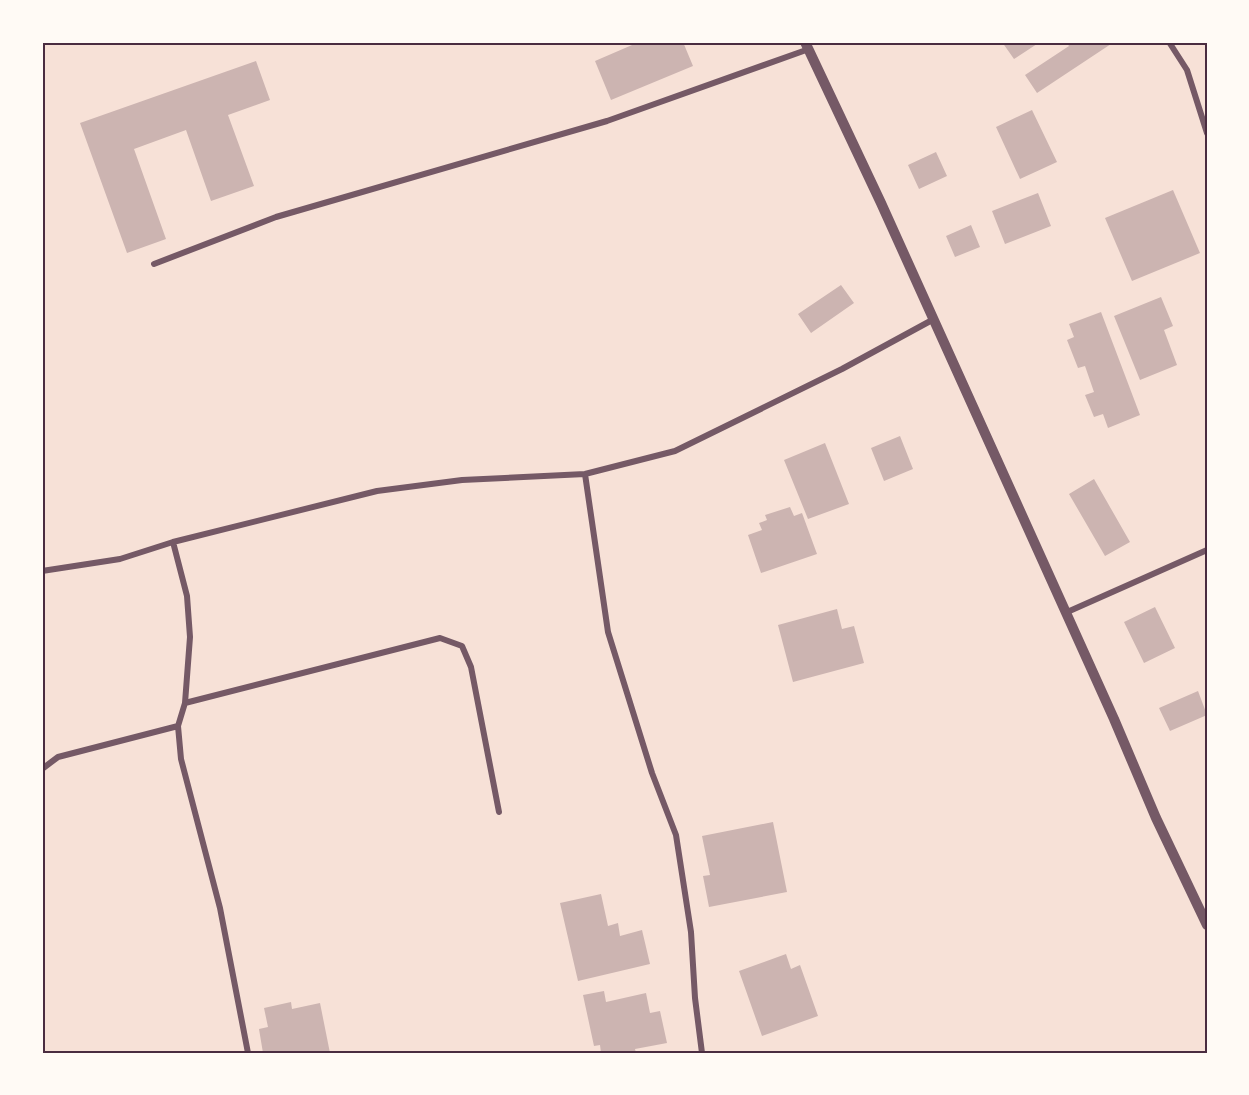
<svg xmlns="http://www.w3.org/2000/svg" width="1249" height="1095" font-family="Quicksand,sans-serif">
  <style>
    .building { fill: #ccb4b1 }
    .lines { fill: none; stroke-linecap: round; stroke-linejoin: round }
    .minor { stroke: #755966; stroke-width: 6 }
    .tertiary { stroke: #755966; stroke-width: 10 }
    .neatline { fill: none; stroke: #4a2c40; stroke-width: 2 }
  </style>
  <rect width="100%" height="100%" fill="#f7e1d7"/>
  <!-- building -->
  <path class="building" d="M 639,42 L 683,42 L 693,66 L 611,100 L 595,61 Z
    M 1002,42 L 1040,42 L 1014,59 Z
    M 1066,42 L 1114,42 L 1037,93 L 1025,75 L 1069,46 Z
    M 256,61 L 270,100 L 228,115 L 254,186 L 211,201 L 186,130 L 134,149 L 166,239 L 127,253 L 80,123 Z
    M 1032,110 L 1057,162 L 1020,179 L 996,127 Z
    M 936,152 L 947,176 L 919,189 L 908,165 Z
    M 1173,190 L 1200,253 L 1132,281 L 1105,218 Z
    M 1038,193 L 1051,226 L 1005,244 L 992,211 Z
    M 971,225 L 980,247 L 955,257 L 946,236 Z
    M 841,285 L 854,303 L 811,333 L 798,314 Z
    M 1161,297 L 1173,326 L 1164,330 L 1177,365 L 1140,380 L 1114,316 Z
    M 1101,312 L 1140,415 L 1108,428 L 1103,414 L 1094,417 L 1085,395 L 1094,392 L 1085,366 L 1078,368 L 1067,340 L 1074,337 L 1069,324 Z
    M 900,436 L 913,469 L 884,481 L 871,448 Z
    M 825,443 L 849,504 L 808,519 L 784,460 Z
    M 1094,479 L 1130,542 L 1105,556 L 1069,494 Z
    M 790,507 L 794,516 L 802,513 L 817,554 L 761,573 L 748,535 L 762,530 L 759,523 L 767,520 L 765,515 Z
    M 1155,607 L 1175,648 L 1144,663 L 1124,622 Z
    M 837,609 L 842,629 L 854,626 L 864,663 L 793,682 L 778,625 Z
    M 1198,691 L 1207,715 L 1170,731 L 1159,708 Z
    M 773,822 L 787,892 L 709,907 L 703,876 L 710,875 L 702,836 Z
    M 601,894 L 608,926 L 618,923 L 620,936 L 642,930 L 650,964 L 578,981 L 560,903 Z
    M 786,954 L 791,969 L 800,965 L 818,1016 L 762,1036 L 739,971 Z
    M 604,991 L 606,1002 L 646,993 L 650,1013 L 660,1011 L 667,1043 L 635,1049 L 636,1053 L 601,1053 L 600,1045 L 594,1046 L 583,995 Z
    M 291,1002 L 292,1009 L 320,1003 L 330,1053 L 263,1053 L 259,1029 L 268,1027 L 264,1008 Z"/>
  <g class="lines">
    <!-- minor -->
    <path class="minor" d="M 1169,42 L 1187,70 L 1207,133
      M 154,264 L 276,217 L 607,121 L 809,49
      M 585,474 L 608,632 L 652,773 L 676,835 L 691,932 L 695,998 L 702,1053
      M 173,542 L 187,596 L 190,637 L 185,703 L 178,726 L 181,759 L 220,908 L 248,1053
      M 42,571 L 120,559 L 173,542 L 377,491 L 462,480 L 585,474 L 675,451 L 842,369 L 934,319
      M 1065,613 L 1207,550
      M 185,703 L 440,638 L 462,646 L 471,667 L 499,812
      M 42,769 L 58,757 L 178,726"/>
    <!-- tertiary -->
    <path class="tertiary" d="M 805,42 L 881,203 L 1114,719 L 1156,818 L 1207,925"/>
  </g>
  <!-- border -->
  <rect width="1249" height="1095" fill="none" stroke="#fffaf5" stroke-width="87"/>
  <rect x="44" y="44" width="1162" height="1008" class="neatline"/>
</svg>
